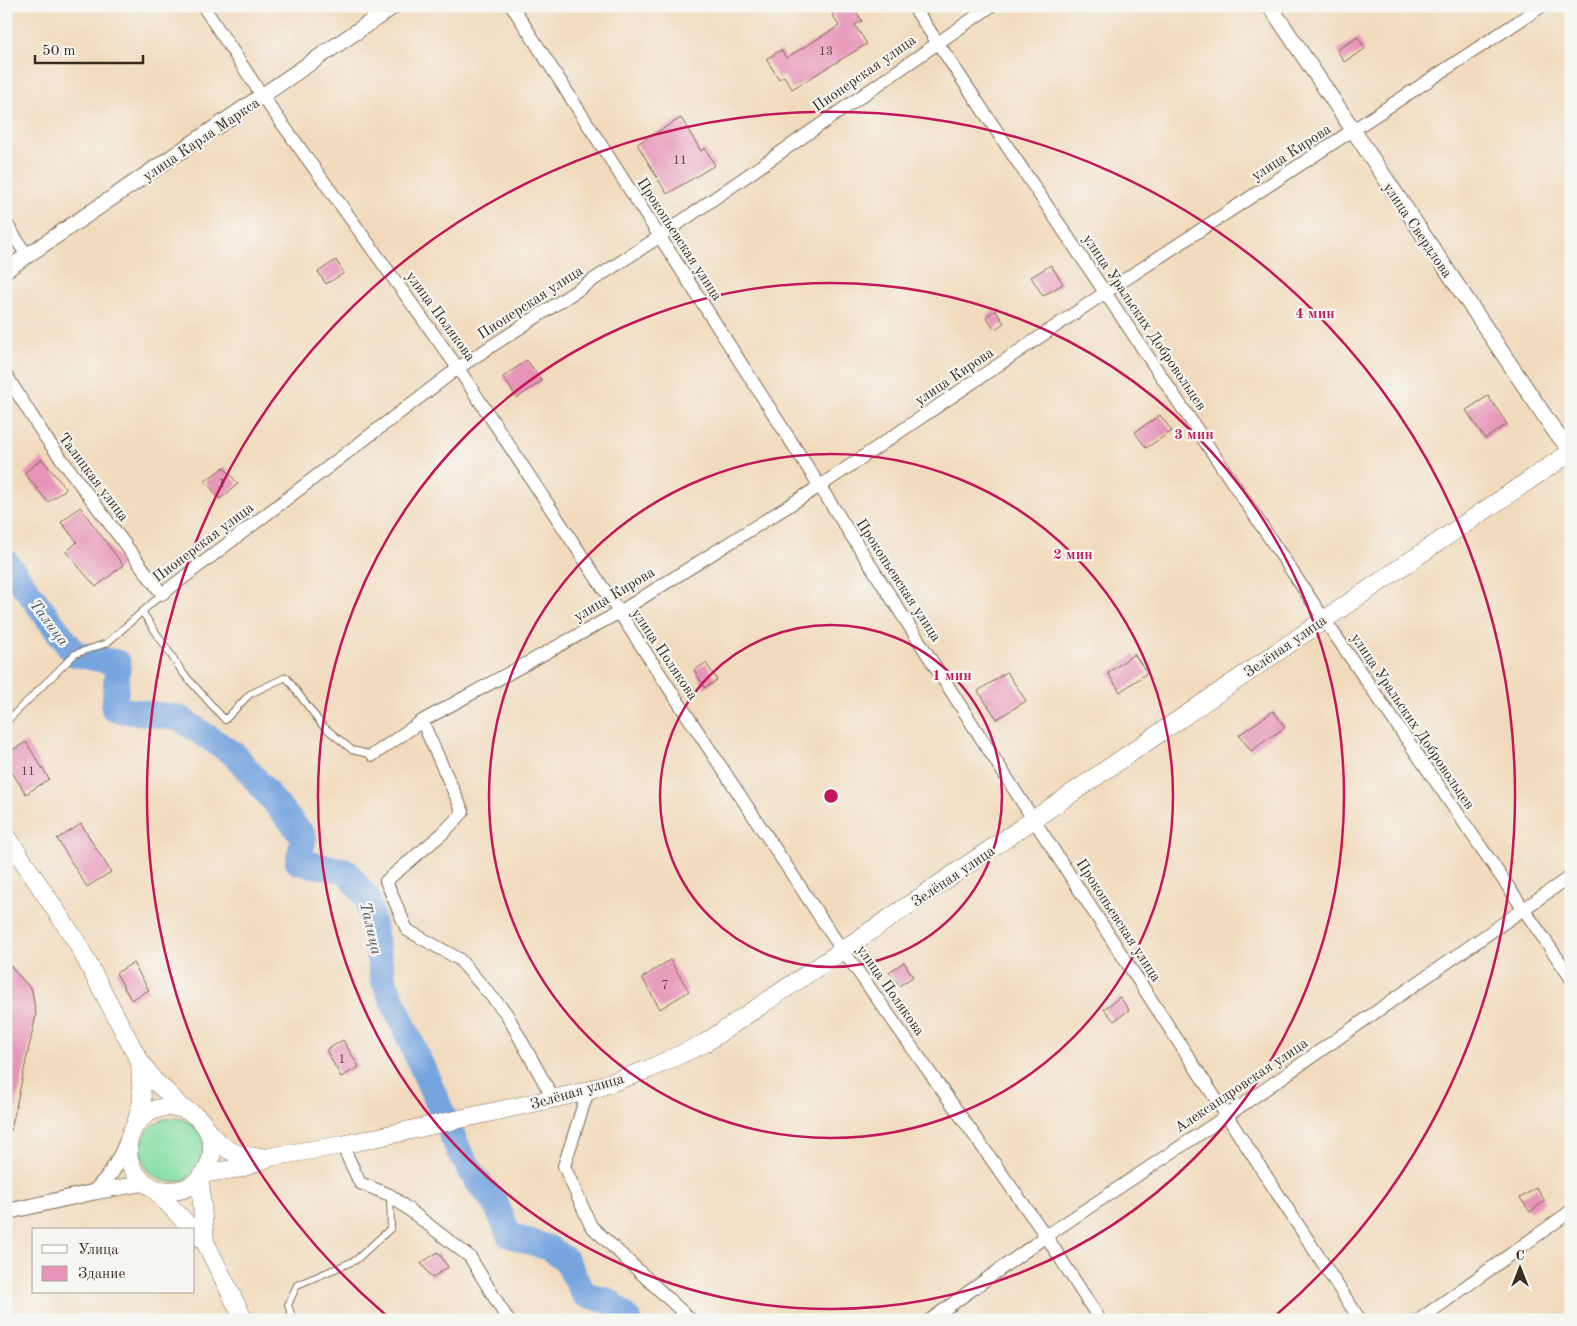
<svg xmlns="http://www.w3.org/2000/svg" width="1577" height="1326" font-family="'Old Standard TT',serif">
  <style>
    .green { fill: #87dfa3; stroke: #618460 }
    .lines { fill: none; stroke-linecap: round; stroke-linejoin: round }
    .river { stroke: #76a4df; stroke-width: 26 }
    .building { fill: #e794b8 }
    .service-casing { stroke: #7b6856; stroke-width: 8 }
    .minor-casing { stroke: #7b6856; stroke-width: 14 }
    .tertiary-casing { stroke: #7b6856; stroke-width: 17 }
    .secondary-casing { stroke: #7b6856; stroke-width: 19 }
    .service { stroke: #fff; stroke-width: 6 }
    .minor { stroke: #fff; stroke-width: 12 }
    .tertiary { stroke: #fff; stroke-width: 15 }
    .secondary { stroke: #fff; stroke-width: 18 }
    .ring { fill: none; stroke: #c2185b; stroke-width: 2.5 }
    .labels { text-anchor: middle; stroke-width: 4.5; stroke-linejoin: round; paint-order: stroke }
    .number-label { font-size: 12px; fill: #644 }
    .street-label { font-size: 15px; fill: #3b2a1e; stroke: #f6f6f2 }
    .water-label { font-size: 16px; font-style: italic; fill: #505562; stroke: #f6f6f2 }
    .centre { fill: #c2185b; stroke: #f6f6f2; stroke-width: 2.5 }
    .ring-label { font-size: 15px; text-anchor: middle; font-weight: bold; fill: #c2185b; stroke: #f6f6f2; stroke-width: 4.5; stroke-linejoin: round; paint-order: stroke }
  </style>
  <rect width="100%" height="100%" fill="#f6f6f2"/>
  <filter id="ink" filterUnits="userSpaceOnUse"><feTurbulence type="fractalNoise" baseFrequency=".02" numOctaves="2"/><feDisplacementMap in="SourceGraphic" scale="10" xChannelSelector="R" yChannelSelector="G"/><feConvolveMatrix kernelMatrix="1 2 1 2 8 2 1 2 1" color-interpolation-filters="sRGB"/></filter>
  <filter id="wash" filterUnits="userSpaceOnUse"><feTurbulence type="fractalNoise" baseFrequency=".0096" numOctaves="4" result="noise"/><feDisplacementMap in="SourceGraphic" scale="20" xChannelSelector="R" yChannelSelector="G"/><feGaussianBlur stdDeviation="1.12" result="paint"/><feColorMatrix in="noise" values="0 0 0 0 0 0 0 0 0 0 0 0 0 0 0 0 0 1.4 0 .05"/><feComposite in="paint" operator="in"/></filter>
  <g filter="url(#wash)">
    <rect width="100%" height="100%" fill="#f2dbbd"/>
    <!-- green -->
    <path class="green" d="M141 1150a32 32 0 1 1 64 0a32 32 0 1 1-64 0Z"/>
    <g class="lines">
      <!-- river -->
      <path class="river" d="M 6,562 L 75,654 L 118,663 L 114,709 L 179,718 L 235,755 L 304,837 L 298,862 L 346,871 L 368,899 L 383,979 L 459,1151 L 477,1181 L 495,1202 L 509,1235 L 549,1248 L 566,1260 L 584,1294 L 609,1301 L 629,1320"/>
    </g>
    <g id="blocks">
      <!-- building -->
      <path class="building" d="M 844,6 L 853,6 L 862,21 L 855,25 L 867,44 L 792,89 L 784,76 L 779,79 L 766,59 L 781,50 L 786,58 L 839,26 L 832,14 Z
        M 1358,37 L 1365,49 L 1344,62 L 1337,50 Z
        M 681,118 L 701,151 L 705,148 L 715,165 L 667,194 L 637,144 Z
        M 336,260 L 344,273 L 326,284 L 318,272 Z
        M 1051,265 L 1063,284 L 1043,296 L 1031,277 Z
        M 995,310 L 1004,323 L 995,329 L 986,317 Z
        M 527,360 L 542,381 L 517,398 L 503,377 Z
        M 1488,396 L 1507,424 L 1485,439 L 1466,410 Z
        M 1160,415 L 1172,431 L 1146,448 L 1135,432 Z
        M 42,459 L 66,489 L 48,502 L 24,473 Z
        M 224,467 L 238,484 L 220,499 L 205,481 Z
        M 80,507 L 123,565 L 96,587 L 66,552 L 77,542 L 61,522 Z
        M 1134,654 L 1147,673 L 1120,692 L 1108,673 Z
        M 706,663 L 717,680 L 705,688 L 694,670 Z
        M 1007,672 L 1026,701 L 997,719 L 978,691 Z
        M 1273,711 L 1285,727 L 1251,751 L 1239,735 Z
        M 26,742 L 49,779 L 26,794 L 6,763 L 6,754 Z
        M 81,824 L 111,872 L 87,887 L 57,839 Z
        M 670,960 L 689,991 L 660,1009 L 642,978 Z
        M 6,961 L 32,990 L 36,1015 L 11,1130 L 6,1129 Z
        M 904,962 L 913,977 L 899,986 L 889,972 Z
        M 133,963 L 149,990 L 131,1000 L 116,973 Z
        M 1120,997 L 1129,1010 L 1114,1021 L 1104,1009 Z
        M 343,1040 L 359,1067 L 341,1077 L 326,1050 Z
        M 1536,1188 L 1545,1201 L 1530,1212 L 1520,1198 Z
        M 438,1252 L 448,1267 L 432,1278 L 421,1263 Z"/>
    </g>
  </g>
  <g filter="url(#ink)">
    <use href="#blocks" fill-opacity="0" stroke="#7b6856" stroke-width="1"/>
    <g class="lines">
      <!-- service casing -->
      <g class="service-casing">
        <path id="service" d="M 143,613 L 183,673 L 225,720 L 250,694 L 286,677 L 322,725 L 352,750 L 373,755
          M 6,722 L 75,654 L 107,643 L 162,594
          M 293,1320 L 288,1305 L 297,1285 L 356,1260 L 391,1228 L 390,1195"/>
      </g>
      <!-- minor casing -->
      <g class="minor-casing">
        <path id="minor" d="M 203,6 L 263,97 L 458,368 L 832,935 L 1046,1236 L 1100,1320
          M 512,6 L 1026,808 L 1360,1320
          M 913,6 L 1324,619 L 1571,978
          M 6,223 L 27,256
          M 6,375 L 45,437 L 162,594 L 458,368 L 659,237 L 991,6
          M 422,721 L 463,812 L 443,833 L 386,881 L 407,930 L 459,959 L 506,1013 L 553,1098
          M 373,755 L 422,721 L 618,613 L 820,486 L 1106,292 L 1542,6
          M 588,1091 L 564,1166 L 591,1226 L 691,1320
          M 342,1145 L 360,1183 L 390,1195 L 470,1257 L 508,1320
          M 930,1320 L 1046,1236 L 1228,1115 L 1571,876
          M 1419,1320 L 1571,1211"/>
      </g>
      <!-- tertiary casing -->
      <g class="tertiary-casing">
        <path id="tertiary" d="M 1270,6 L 1556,433 L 1571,450
          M 6,270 L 394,6
          M 94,1192 C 113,1175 122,1155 131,1132
          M 6,1212 L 94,1192 L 145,1183"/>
      </g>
      <!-- secondary casing -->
      <g class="secondary-casing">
        <path id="secondary" d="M 6,835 L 76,941 L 139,1060 L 154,1081 L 168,1093 L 181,1108
          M128 1149a42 42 0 1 1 84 0a42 42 0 1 1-84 0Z
          M 136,1123 L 142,1101 L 140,1063
          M 211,1136 C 230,1153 237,1157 262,1157
          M 207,1173 L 241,1168 L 270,1157 L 342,1145 L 588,1091 L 649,1069 L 705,1043 C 996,848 1281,647 1571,452
          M 200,1180 L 205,1242
          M 153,1188 L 193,1230
          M 194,1230 L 205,1242 L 244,1320"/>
      </g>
      <!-- service -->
      <use href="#service" class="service"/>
      <!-- minor -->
      <use href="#minor" class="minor"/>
      <!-- tertiary -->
      <use href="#tertiary" class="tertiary"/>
      <!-- secondary -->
      <use href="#secondary" class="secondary"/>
    </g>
  </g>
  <!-- distance rings -->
  <g class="ring">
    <circle cx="831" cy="796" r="171"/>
    <circle cx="831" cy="796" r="342"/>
    <circle cx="831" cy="796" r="513"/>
    <path d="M387 1316A684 684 0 1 1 1275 1316"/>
  </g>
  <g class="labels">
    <!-- number labels -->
    <g class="number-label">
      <text x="826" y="55">13</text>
      <text x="680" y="164">11</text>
      <text x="222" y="487">1</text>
      <text x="28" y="775">11</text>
      <text x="665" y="989">7</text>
      <text x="342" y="1063">1</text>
    </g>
    <!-- street labels -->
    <g class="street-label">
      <text transform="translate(864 73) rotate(-35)" y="5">Пионерская улица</text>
      <text transform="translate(201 139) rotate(-34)" y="5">улица Карла Маркса</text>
      <text transform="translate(1291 152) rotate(-33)" y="5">улица Кирова</text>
      <text transform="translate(1418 230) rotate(56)" y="5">улица Свердлова</text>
      <text transform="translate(680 239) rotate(57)" y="5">Прокопьевская улица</text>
      <text transform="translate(530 302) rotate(-33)" y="5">Пионерская улица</text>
      <text transform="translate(441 316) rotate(54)" y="5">улица Полякова</text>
      <text transform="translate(1145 322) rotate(56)" y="5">улица Уральских Добровольцев</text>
      <text transform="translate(954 376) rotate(-34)" y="5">улица Кирова</text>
      <text transform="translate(94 477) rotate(53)" y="5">Талицкая улица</text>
      <text transform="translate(203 542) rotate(-37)" y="5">Пионерская улица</text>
      <text transform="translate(899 580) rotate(57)" y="5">Прокопьевская улица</text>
      <text transform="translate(614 594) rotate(-31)" y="5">улица Кирова</text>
      <text transform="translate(1285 646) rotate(-35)" y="5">Зелёная улица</text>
      <text transform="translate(665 654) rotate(56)" y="5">улица Полякова</text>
      <text transform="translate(1413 721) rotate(56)" y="5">улица Уральских Добровольцев</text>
      <text transform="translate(953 876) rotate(-34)" y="5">Зелёная улица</text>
      <text transform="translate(1119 920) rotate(57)" y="5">Прокопьевская улица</text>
      <text transform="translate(891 990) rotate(55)" y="5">улица Полякова</text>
      <text transform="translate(1241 1085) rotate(-34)" y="5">Александровская улица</text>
      <text transform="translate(577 1091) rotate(-16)" y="5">Зелёная улица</text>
    </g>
    <!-- water labels -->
    <g class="water-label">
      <text transform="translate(50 622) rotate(53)" y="6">Талица</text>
      <text transform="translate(372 928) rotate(77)" y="6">Талица</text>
    </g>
  </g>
  <circle cx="831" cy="796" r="8" class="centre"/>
  <g class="ring-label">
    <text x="1315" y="318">4 мин</text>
    <text x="1194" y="439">3 мин</text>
    <text x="1073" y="559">2 мин</text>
    <text x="952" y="680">1 мин</text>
  </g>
  <!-- margin -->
  <rect width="1577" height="1326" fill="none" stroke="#f6f6f2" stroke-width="25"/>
  <!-- legend -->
  <rect x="32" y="1228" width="162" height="65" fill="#f6f6f2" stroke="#aba49d"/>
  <rect x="42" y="1245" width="25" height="8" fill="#ffffff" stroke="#aba49d"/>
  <text x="78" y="1254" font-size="15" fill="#3b2a1e">Улица</text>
  <rect x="42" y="1266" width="25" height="15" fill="#e794b8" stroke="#aba49d"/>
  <text x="78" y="1278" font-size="15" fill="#3b2a1e">Здание</text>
  <!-- north arrow -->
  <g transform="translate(1520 1268)" stroke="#f6f6f2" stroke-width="4" paint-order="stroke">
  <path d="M0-4L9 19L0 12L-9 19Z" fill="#3b2a1e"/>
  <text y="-8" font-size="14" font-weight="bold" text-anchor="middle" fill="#3b2a1e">С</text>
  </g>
  <!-- scale -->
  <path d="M35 55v8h108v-8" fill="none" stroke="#3b2a1e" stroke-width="2.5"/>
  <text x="42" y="55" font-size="15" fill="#3b2a1e" stroke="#f6f6f2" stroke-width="4" paint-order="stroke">50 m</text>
</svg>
